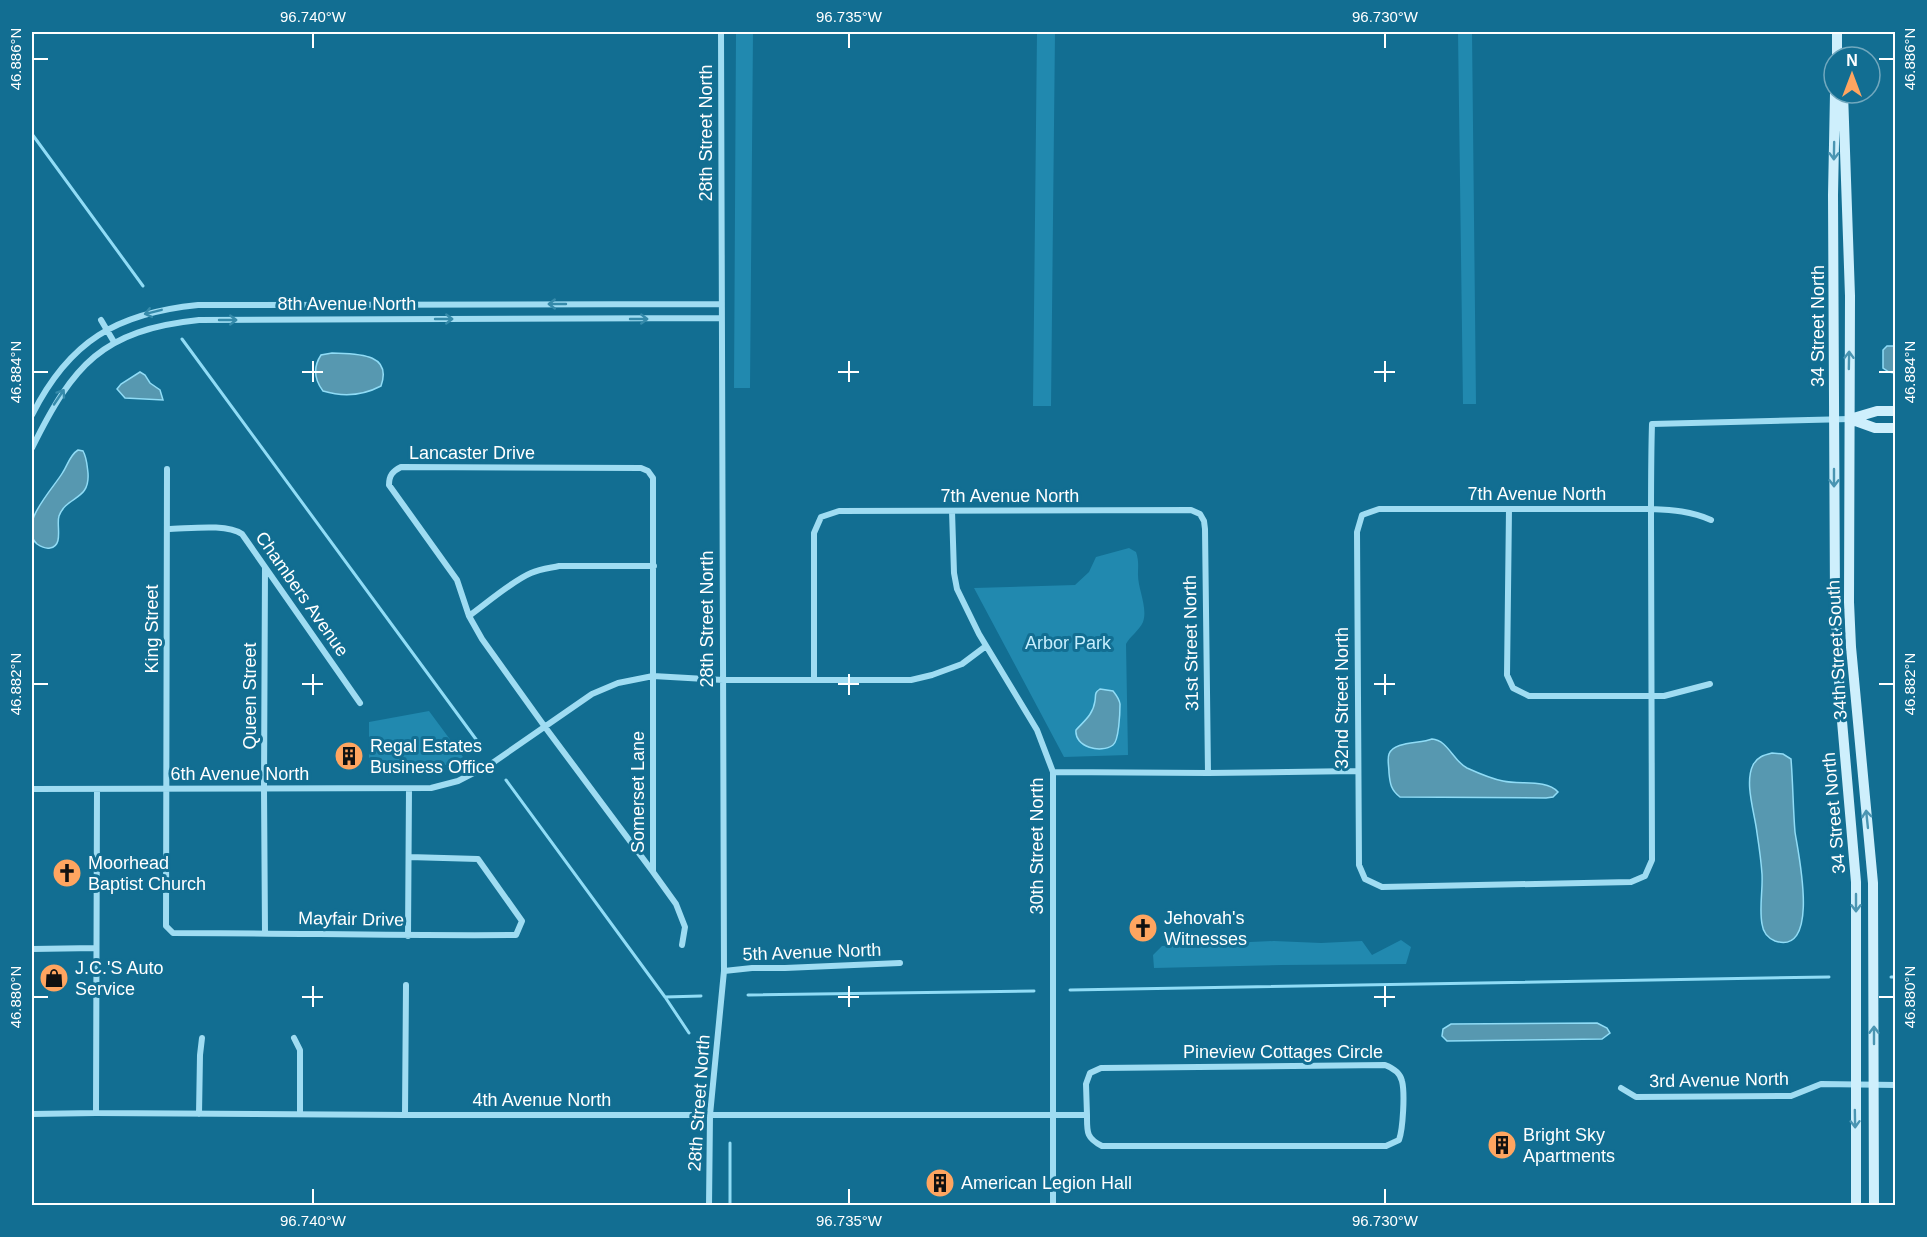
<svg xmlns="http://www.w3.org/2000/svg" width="1927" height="1237" font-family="Helvetica,sans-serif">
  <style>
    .green { fill: #2189af }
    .water { fill: #5798b0; stroke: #90dcf6; stroke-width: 1.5 }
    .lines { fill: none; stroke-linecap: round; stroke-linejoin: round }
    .stream { stroke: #90dcf6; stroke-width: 3 }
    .street { stroke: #9fdcf2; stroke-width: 6 }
    .secondary { stroke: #ceeffc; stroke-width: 10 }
    .oneway { stroke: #4a95b2 }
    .oneway2 { stroke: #358aaa }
    .ticks { fill: none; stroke: #fff; stroke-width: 2 }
    .labels { text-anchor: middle; stroke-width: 6; stroke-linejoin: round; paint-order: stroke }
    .street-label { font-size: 18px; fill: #fff; stroke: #126e92 }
    .park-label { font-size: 18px; fill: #c6eefd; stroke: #126e92 }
    .poi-label { font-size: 18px; fill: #fff; stroke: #126e92; text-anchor: start }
    .neatline { fill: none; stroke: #fff; stroke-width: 2 }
    .ticks-label { font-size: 15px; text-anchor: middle; fill: #fff }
  </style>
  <rect width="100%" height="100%" fill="#126e92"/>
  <!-- green -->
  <path class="green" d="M 736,32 L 753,32 L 750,388 L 734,388 Z
    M 1037,32 L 1055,32 L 1051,406 L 1033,406 Z
    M 1458,32 L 1472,32 L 1476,404 L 1463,404 Z
    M 1129,548 L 1136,552 C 1139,561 1138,566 1138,575 C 1138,589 1148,608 1143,622 C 1139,631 1130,636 1126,644 L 1128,755 L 1064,757 L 974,588 L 1075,585 L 1089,572 L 1096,557 Z
    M 429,711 L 463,757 C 434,774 401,771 369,771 L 369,722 Z
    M 1401,940 L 1411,947 L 1406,964 L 1282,965 L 1154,968 L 1153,955 L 1162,946 L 1274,941 L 1321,943 L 1362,941 L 1372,955 Z"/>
  <!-- water -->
  <path class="water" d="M 1887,346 L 1895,346 L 1895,373 L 1889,372 L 1883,368 L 1883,350 Z
    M 332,353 C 355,354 393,352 381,386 C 362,396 343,397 323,391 C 314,379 313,367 321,355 Z
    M 140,372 L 145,375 L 150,383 L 160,390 L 163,400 L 125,398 L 117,389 L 121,384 Z
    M 78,450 L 83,451 C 87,458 87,465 88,473 C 90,501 67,495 59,516 C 56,525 64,546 50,548 C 46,549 40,546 37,544 C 16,525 54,488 63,472 C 68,464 70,455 78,450 Z
    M 1100,689 L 1113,691 C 1116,695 1119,698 1120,704 C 1120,712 1119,741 1113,745 C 1101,754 1074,747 1076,730 C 1084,721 1093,715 1095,701 C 1096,695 1094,693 1100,689 Z
    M 1432,739 C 1448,740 1453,761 1467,768 C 1478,773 1492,779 1503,781 C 1520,785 1546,779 1558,792 L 1553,797 L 1546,798 L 1400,797 C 1391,790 1390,784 1389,773 C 1389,767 1387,759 1389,754 C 1394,741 1420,744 1432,739 Z
    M 1772,753 L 1783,754 L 1791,759 C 1793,784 1793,808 1795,832 C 1798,852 1821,956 1775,941 C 1768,938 1763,932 1762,924 C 1759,908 1763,890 1762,874 C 1761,860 1759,846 1757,833 C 1755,814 1744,783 1753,765 C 1757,757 1764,755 1772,753 Z
    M 1597,1023 L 1607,1028 L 1610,1033 L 1602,1039 L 1447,1041 L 1442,1036 L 1443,1029 L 1451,1024 Z"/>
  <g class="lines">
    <!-- stream -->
    <path class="stream" d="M 32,134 L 143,286
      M 182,339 L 478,742
      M 506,780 L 665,997 L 689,1033
      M 1891,977 L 1896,977
      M 1070,990 L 1829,977
      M 748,995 L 1034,991
      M 665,997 L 701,996
      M 730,1206 L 730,1143"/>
    <!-- street -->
    <path class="street" d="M 101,320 L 114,342
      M 32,415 C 69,341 117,313 198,305 L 721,304
      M 32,448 C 73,365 102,330 199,320 L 721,318
      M 401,467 L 641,468 L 648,471 L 653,478 L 653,872 L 545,727 L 482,639 L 469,616 L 457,580 L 389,485 C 389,475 393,471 401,467 Z
      M 167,469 L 166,926 L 173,933 C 287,933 402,936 516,935 L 522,921 L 478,859 L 409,857
      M 1509,509 L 1507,675 L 1513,688 L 1529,696 L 1664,696 L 1710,684
      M 952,511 L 954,573 L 957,589 L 979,634 L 1037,730 L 1053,772 L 1053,1206
      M 1711,520 C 1691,511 1673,510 1651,509 L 1379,509 L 1362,515 L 1357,532 L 1359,865 L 1365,879 L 1382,887 L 1631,882 L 1645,876 L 1652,860 L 1651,521 C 1651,489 1651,456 1652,424 L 1850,419
      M 167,529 C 187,529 226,523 242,534 L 360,703
      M 265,568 L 264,789 L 265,933
      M 469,616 C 487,603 512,581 531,573 C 540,569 550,568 559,566 L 654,566
      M 814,680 L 814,533 L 821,517 L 839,511 L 1191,510 L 1200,514 L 1204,521 L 1205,529 L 1208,773
      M 1053,772 L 1208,773 L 1357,771
      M 32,789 L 431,788 L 458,781 L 491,764 L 592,694 L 618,683 L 653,676 L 723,680 L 911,680 L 932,675 L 962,664 L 986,646
      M 653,872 L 676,904 L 685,927 L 682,945
      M 408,936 L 409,789
      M 32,949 L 96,948
      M 724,971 L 752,968 L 785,968 L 900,963
      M 294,1038 L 300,1050 L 300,1114
      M 1621,1088 L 1636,1097 L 1791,1096 L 1821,1084 L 1896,1085
      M 96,1113 L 97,789
      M 32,1114 L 96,1113 L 405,1115 L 1087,1115 C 1087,1132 1086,1138 1102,1146 L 1386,1146 L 1399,1140 C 1403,1129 1405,1093 1402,1081 C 1400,1072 1393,1068 1385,1065 L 1101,1068 L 1090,1073 L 1086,1084 L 1087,1115
      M 199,1114 L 200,1055 L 202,1038
      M 405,1115 L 406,985
      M 709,1206 L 710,1115 L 724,971 L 721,32"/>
    <!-- secondary -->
    <path class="secondary" d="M 1837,57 L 1837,32
      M 1835,93 L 1833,195 L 1835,603 L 1840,698 L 1856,882 L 1856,1206
      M 1843,93 L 1850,296 L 1849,602 L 1851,647 L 1873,883 L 1874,1206
      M 1850,419 L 1875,428 L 1896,428
      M 1850,419 L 1877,411 L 1896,411"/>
  </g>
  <!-- one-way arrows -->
  <defs><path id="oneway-shaft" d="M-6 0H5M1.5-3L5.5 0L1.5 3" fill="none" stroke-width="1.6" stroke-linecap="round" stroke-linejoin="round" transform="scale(1.5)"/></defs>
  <g class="oneway">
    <use href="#oneway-shaft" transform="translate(1834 151) rotate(91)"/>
    <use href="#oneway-shaft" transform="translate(1849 360) rotate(-89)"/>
    <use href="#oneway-shaft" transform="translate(1834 478) rotate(90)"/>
    <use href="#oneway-shaft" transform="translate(1867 819) rotate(-96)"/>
    <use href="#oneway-shaft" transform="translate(1856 903) rotate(90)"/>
    <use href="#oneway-shaft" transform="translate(1874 1035) rotate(-90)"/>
    <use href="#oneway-shaft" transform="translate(1855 1119) rotate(89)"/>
  </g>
  <g class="oneway2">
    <use href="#oneway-shaft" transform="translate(557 304) rotate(180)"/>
    <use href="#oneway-shaft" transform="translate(153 312) rotate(166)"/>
    <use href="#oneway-shaft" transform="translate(444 319)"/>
    <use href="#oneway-shaft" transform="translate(639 319)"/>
    <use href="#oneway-shaft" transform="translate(228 320)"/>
    <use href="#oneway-shaft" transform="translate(59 397) rotate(-56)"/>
  </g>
  <!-- ticks -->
  <path class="ticks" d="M 313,33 L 313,48M 849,33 L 849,48M 1385,33 L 1385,48M 33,59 L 48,59M 1879,59 L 1894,59M 313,361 L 313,382M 849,361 L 849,382M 1385,361 L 1385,382M 33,372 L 48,372M 302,372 L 323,372M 838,372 L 859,372M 1374,372 L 1395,372M 1879,372 L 1894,372M 313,674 L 313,695M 849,674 L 849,695M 1385,674 L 1385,695M 33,684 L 48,684M 302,684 L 323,684M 838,684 L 859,684M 1374,684 L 1395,684M 1879,684 L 1894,684M 313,986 L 313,1007M 849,986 L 849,1007M 1385,986 L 1385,1007M 33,997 L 48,997M 302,997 L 323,997M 838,997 L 859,997M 1374,997 L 1395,997M 1879,997 L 1894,997M 313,1189 L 313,1204M 849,1189 L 849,1204M 1385,1189 L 1385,1204"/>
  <!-- icons -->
  <defs>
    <g id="building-disc" transform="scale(1.5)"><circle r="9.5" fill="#ffa560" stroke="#126e92"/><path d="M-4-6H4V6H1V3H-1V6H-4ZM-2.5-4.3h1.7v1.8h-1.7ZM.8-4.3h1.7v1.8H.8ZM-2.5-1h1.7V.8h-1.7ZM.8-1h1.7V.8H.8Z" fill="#111"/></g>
    <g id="church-disc" transform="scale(1.5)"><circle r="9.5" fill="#ffa560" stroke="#126e92"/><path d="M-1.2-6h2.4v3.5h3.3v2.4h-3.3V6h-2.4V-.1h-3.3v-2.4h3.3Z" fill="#111"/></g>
    <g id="shop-disc" transform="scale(1.5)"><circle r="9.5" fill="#ffa560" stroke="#126e92"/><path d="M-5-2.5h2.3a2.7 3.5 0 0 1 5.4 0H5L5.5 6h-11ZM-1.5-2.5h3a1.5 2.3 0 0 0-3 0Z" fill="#111"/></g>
  </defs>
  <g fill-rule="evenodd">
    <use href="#building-disc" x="349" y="756"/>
    <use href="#church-disc" x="67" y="873"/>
    <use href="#church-disc" x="1143" y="928"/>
    <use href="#shop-disc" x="54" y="978"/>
    <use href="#building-disc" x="1502" y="1145"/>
    <use href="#building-disc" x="940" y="1183"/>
  </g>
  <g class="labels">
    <!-- street labels -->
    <g class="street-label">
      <text transform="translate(706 133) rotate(-90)" y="6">28th Street North</text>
      <text x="347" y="310">8th Avenue North</text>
      <text transform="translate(1818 326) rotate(-90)" y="6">34 Street North</text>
      <text x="472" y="459">Lancaster Drive</text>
      <text x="1537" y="500">7th Avenue North</text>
      <text x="1010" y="502">7th Avenue North</text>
      <text transform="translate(302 594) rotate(55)" y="6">Chambers Avenue</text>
      <text transform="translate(707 619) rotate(-90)" y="6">28th Street North</text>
      <text transform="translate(152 629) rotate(-90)" y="6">King Street</text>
      <text transform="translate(1191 643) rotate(-91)" y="6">31st Street North</text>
      <text transform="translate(1837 650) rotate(-93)" y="6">34th Street South</text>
      <text transform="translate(250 696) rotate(-90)" y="6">Queen Street</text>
      <text transform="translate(1342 698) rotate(-90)" y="6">32nd Street North</text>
      <text x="240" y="780">6th Avenue North</text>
      <text transform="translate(638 792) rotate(-90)" y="6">Somerset Lane</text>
      <text transform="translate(1834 813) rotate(-95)" y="6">34 Street North</text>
      <text transform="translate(1037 846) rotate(-90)" y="6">30th Street North</text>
      <text transform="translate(351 919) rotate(1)" y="6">Mayfair Drive</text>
      <text transform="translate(812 952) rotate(-2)" y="6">5th Avenue North</text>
      <text x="1283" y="1058">Pineview Cottages Circle</text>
      <text transform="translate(1719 1080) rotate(-1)" y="6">3rd Avenue North</text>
      <text x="542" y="1106">4th Avenue North</text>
      <text transform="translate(699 1103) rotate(-86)" y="6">28th Street North</text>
    </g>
    <!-- park labels -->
    <g class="park-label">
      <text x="1068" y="649">Arbor Park</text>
    </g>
    <!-- poi labels -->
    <g class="poi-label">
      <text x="370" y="752">Regal Estates<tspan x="370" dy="21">Business Office</tspan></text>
      <text x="88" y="869">Moorhead<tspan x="88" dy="21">Baptist Church</tspan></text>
      <text x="1164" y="924">Jehovah's<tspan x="1164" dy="21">Witnesses</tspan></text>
      <text x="75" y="974">J.C.'S Auto<tspan x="75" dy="21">Service</tspan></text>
      <text x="1523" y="1141">Bright Sky<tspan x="1523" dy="21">Apartments</tspan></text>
      <text x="961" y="1189">American Legion Hall</text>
    </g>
  </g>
  <!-- border -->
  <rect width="1927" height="1237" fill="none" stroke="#126e92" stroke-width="66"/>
  <!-- north arrow -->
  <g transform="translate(1852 75)"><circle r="28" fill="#126e92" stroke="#71a8be" stroke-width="1.5"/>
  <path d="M0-4.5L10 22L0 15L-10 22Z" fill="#ffa560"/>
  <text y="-9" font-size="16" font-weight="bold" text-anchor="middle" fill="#ffffff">N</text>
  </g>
  <rect x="33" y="33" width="1861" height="1171" class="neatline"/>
  <g class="ticks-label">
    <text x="313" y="22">96.740°W</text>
    <text x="849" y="22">96.735°W</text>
    <text x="1385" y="22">96.730°W</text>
    <text transform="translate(16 59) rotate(-90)" y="5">46.886°N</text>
    <text transform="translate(1910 59) rotate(-90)" y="5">46.886°N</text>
    <text transform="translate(16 372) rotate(-90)" y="5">46.884°N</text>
    <text transform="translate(1910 372) rotate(-90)" y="5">46.884°N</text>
    <text transform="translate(16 684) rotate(-90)" y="5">46.882°N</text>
    <text transform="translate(1910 684) rotate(-90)" y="5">46.882°N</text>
    <text transform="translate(16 997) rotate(-90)" y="5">46.880°N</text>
    <text transform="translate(1910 997) rotate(-90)" y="5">46.880°N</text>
    <text x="313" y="1226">96.740°W</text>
    <text x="849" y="1226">96.735°W</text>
    <text x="1385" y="1226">96.730°W</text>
  </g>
</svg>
